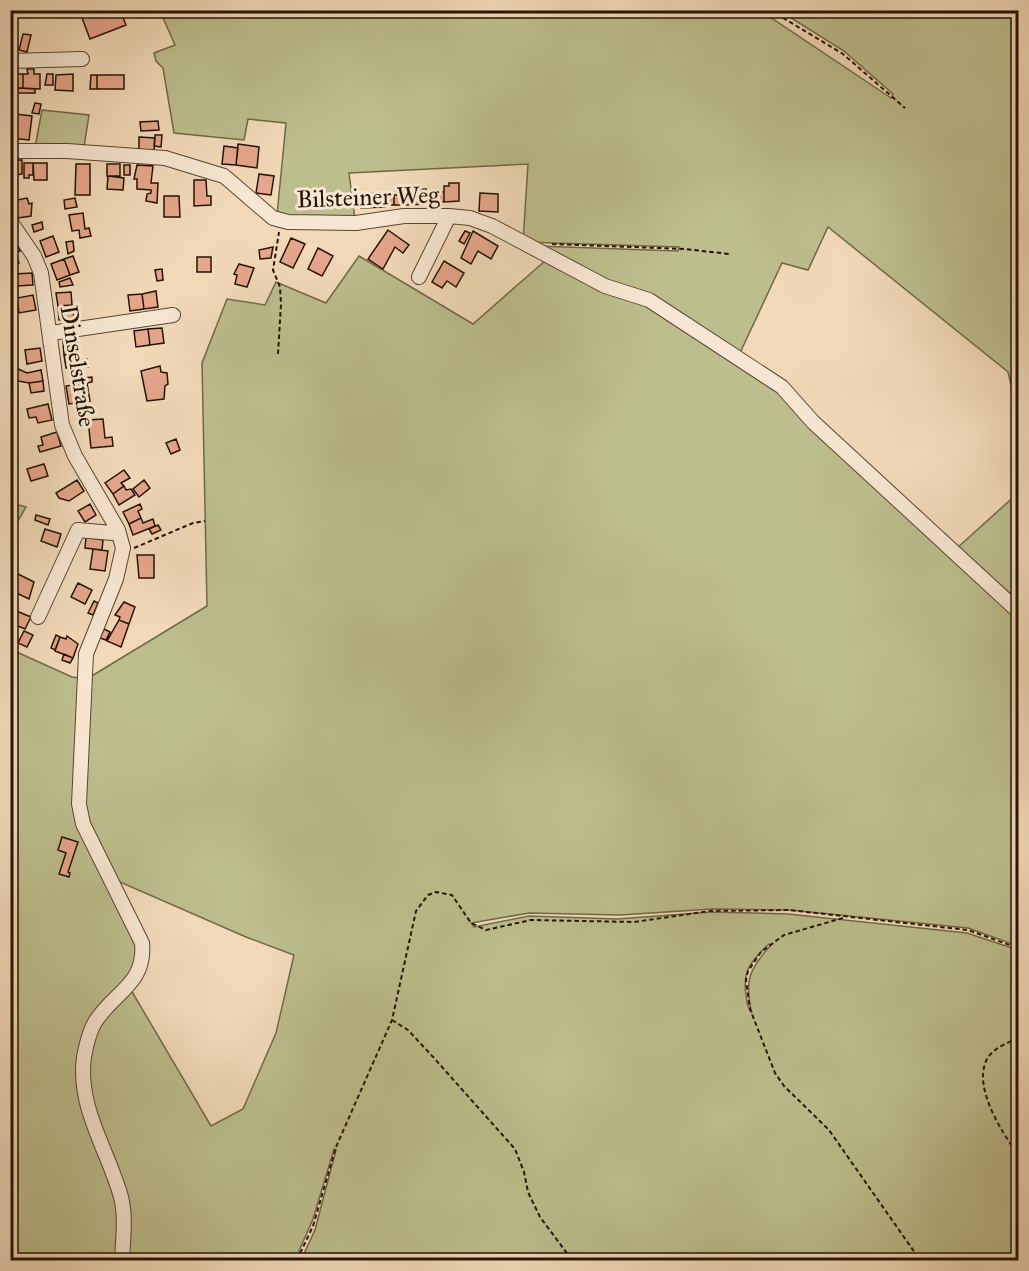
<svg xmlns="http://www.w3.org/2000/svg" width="1029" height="1271" font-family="'IM FELL Great Primer',serif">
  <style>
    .green { fill: #bdbe8d; stroke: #716847; stroke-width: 1.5; fill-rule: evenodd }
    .building { fill: #e6a78c; stroke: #251301; stroke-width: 1.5 }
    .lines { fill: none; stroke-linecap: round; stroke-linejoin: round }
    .minor-casing { stroke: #58452f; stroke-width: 16 }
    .path { stroke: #251301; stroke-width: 2; stroke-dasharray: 4.5 3; stroke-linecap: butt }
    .minor { stroke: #f7e7d2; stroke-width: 14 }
    .labels { text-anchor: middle; stroke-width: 6; stroke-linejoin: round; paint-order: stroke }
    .street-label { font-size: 24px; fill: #251301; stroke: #f7e7d2 }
  </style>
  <rect width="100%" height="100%" fill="#f2dab9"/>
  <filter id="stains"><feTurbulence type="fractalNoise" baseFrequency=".00333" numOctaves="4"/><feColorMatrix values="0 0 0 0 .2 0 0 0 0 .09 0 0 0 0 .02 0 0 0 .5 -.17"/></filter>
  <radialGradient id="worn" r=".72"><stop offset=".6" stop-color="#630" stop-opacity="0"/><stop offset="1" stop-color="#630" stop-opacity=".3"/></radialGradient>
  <!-- green -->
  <path class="green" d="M 160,11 L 761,11 L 891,98 L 893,94 L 844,51 L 780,11 L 1018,11 L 1018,415 L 1008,372 L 828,227 L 808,270 L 782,263 L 739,355 L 537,246 L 678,251 L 679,247 L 523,242 L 528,164 L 349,173 L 355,219 L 277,215 L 286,123 L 248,119 L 244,140 L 174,133 L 163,68 L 156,61 L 154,53 L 175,45 Z
    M 42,110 L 89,115 L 84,147 L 35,147 Z
    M 359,256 L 473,324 L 546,260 L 645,301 L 785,392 L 1018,614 L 1018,946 L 968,928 L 790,910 L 712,909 L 620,915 L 529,913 L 471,923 L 474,927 L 529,916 L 617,919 L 712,912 L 788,914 L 967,933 L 1018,950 L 1018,1260 L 301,1260 L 315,1230 L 336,1150 L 334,1149 L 313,1219 L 295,1260 L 126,1260 L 122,1208 L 119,1260 L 11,1260 L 10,649 L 72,677 L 80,678 L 76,808 L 139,946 L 134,973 L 89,1024 L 86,1080 L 98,1020 L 131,990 L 211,1126 L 243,1109 L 276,1033 L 294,955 L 246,937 L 113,879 L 84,818 L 90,677 L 207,606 L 202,363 L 227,299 L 265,305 L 276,282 L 326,303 ZM 769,944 L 771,945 C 749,969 744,981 752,1013 C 747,1007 747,1002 746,995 C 742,970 752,960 769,944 Z
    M 1018,493 L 1018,608 L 956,549 Z
    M 11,503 L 26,507 L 11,533 L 10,503 Z"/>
  <!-- building -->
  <path class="building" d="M 79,10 L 120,10 L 126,25 L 90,39 Z
    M 23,34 L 31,35 L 27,52 L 19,50 Z
    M 27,69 L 34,69 L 34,74 L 40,74 L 40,89 L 23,88 L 23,74 L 28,74 Z
    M 16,74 L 23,74 L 23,88 L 15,88 Z
    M 47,74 L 53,74 L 53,85 L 45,85 Z
    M 73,74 L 73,91 L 55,90 L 56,75 Z
    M 91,75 L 97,75 L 97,89 L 90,89 Z
    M 97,75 L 124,75 L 124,89 L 97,89 Z
    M 18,88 L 35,89 L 35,93 L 17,93 Z
    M 35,103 L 41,104 L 39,114 L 32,113 Z
    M 15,114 L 32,116 L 29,140 L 11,138 Z
    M 158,121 L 159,130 L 141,131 L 140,122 Z
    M 155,135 L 162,135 L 161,147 L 154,146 Z
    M 139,137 L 155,138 L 154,151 L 139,150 Z
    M 238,144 L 259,147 L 257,168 L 236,165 Z
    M 224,146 L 238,148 L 236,165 L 222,164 Z
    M 10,160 L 22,160 L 22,174 L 13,175 L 10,183 Z
    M 24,163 L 33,163 L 33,175 L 29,175 L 29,178 L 24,178 Z
    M 33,163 L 47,163 L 47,180 L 34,180 Z
    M 76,164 L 90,164 L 90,195 L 75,195 Z
    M 107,164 L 120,164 L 120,176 L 107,176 Z
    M 124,165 L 130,165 L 130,175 L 124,175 Z
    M 137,165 L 153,166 L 151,183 L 158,183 L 157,203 L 146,201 L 147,194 L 151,193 L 151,190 L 137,189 L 137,179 L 134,179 Z
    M 259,174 L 274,176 L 271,195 L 256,193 Z
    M 108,176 L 124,178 L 123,190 L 107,189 Z
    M 194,180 L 206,180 L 207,196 L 211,196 L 211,205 L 194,206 Z
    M 449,183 L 459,183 L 459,201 L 444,202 L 444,186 L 449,186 Z
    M 426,189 L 426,204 L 405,205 L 404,190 Z
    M 434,192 L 444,192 L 444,202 L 434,202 Z
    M 385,193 L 385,207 L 361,208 L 361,194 Z
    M 480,193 L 498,194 L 498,212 L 479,211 Z
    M 387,195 L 394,195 L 394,205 L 385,205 Z
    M 394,195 L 404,195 L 405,205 L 394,205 Z
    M 164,196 L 179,196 L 180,217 L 164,217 Z
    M 27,198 L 29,204 L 32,203 L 31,216 L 18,218 L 12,201 Z
    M 75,198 L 77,207 L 65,209 L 64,200 Z
    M 83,213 L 85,229 L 89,228 L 91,236 L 80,238 L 79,230 L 72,231 L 69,215 Z
    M 42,222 L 43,229 L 34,232 L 32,225 Z
    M 388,230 L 409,245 L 403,253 L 395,247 L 383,269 L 368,259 Z
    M 465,231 L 470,233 L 464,244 L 459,241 Z
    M 473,231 L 498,246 L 491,259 L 478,251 L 471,264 L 461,258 Z
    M 53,236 L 59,252 L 46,257 L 40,241 Z
    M 291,238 L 305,244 L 293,268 L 280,262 Z
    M 16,241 L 20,251 L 15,253 L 19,263 L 10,266 L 10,243 Z
    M 73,241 L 74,251 L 68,254 L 66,242 Z
    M 273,247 L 271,258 L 260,259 L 259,250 Z
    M 318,248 L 333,256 L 322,276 L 308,269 Z
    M 73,256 L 79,272 L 70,275 L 64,259 Z
    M 197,257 L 211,257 L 211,272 L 197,272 Z
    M 64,259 L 70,275 L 57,280 L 51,264 Z
    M 444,261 L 464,273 L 456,287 L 447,281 L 442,288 L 432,282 Z
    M 239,264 L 254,268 L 247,287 L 235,284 L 237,275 L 234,274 Z
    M 162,269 L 163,280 L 157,281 L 155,270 Z
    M 32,273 L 33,285 L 16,286 L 15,274 Z
    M 70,278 L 73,285 L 60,287 L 59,282 Z
    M 156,291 L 158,307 L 144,309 L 142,294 Z
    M 71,292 L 72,305 L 58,306 L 56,293 Z
    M 142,294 L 144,309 L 130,311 L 128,295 Z
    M 33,295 L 36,310 L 19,313 L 17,298 Z
    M 72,305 L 74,318 L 59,320 L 58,306 Z
    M 162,328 L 164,343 L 150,345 L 148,329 Z
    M 148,329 L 150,345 L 136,347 L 134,331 Z
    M 77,339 L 79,353 L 64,355 L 63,341 Z
    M 40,348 L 42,361 L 27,364 L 25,350 Z
    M 79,353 L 80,360 L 87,359 L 88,367 L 66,368 L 64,355 Z
    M 160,366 L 161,372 L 167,373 L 168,384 L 165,386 L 164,399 L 147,401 L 141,371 Z
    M 16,368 L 27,373 L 41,370 L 43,381 L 29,383 L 13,380 Z
    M 92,377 L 92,382 L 87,383 L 90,401 L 69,404 L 66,386 L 85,383 L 84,378 Z
    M 43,381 L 44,391 L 31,393 L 29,383 Z
    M 48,404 L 52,420 L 38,423 L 36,417 L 29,418 L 27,409 Z
    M 103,419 L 105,438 L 112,437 L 113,446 L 91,448 L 88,420 Z
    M 57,432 L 61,446 L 40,452 L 38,446 L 43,445 L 41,437 Z
    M 176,439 L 180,450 L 171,454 L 166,443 Z
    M 44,464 L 48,476 L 31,481 L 27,469 Z
    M 124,470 L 130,478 L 121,483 L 124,486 L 113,494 L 105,483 Z
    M 77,480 L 84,491 L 69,501 L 59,498 L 56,493 Z
    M 144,480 L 150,488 L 139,497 L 133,489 Z
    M 124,486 L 126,490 L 131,489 L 135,495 L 119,505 L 113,494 Z
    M 90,504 L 96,515 L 85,522 L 78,511 Z
    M 140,504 L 142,509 L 138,511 L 141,518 L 129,524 L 123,512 Z
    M 36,515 L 50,519 L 48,525 L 35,520 Z
    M 141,518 L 143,523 L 153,519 L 155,526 L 133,535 L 129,524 Z
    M 158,525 L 161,530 L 152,534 L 149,529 Z
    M 45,529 L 61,534 L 57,547 L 41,541 Z
    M 86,537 L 103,540 L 102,550 L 85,548 Z
    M 93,549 L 108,551 L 105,571 L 90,569 Z
    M 137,555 L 154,555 L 154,578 L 139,578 Z
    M 16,573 L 34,582 L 29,599 L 10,590 Z
    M 78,583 L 92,590 L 85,604 L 71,597 Z
    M 94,601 L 98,603 L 93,615 L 88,613 Z
    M 124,602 L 135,607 L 129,624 L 119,620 L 120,617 L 115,615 Z
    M 14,610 L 31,617 L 25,629 L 18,626 L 14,634 L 10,633 L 10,618 Z
    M 119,620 L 129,624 L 121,647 L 107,641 Z
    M 104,629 L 110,632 L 106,640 L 100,638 Z
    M 24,631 L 33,635 L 27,647 L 18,643 Z
    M 56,635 L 60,637 L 55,650 L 51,648 Z
    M 67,636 L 78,644 L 73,658 L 55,651 L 60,637 L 66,639 Z
    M 64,654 L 73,658 L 70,663 L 62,660 Z
    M 62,837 L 78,842 L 68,872 L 70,873 L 69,877 L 59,874 L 66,853 L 58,850 Z"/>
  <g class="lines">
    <!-- minor casing -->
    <g class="minor-casing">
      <path id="minor" d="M 10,61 L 82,59
        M 10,151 L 67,151 L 165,158 L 224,176 L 273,218 L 288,222 L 356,223 L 404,216 L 449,216 L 470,218 L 492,226 L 605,286 L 649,300 L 782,387 L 813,422 L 1018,611
        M 10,221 L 34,256 L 41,273 L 62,425 L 75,456 L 118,530 L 123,548 L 116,579 L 86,654 L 79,804 L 83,824 L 142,943 C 146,984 114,992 95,1022 C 89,1032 86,1046 84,1057 C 77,1107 108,1150 121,1197 C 126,1217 123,1240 122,1260
        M 419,277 L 449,216
        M 51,333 L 173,315
        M 38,617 L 78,530 L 112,533 L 118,530"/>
    </g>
    <!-- path -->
    <path class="path" d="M 770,10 L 843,54 L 905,108
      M 552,244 L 685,249 L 729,254
      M 278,354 L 281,304 L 280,287 L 273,270 L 279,232
      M 134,548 L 193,523 L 205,521
      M 843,918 L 784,935 L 761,952 L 748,971 L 746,980 L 750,1009 L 775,1073 L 784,1086 L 829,1130 L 920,1260
      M 392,1020 L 408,1030 L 434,1058 L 515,1149 L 524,1172 L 528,1192 L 540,1217 L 572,1260
      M 1018,1038 C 1008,1043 993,1048 987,1059 C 972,1088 1003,1133 1018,1155
      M 297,1260 L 313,1226 L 336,1147 L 392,1020 L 416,911 L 428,895 L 436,892 L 452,895 L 471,923 L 486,930 L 531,920 L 634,922 L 710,911 L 789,910 L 968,930 L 1018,948"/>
    <!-- minor -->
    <use href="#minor" class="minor"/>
  </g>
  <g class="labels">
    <!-- street labels -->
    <g class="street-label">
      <text transform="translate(368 197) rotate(-2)" y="8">Bilsteiner Weg</text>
      <text transform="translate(78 366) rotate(81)" y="8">Dinselstraße</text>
    </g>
  </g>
  <!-- margin -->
  <rect width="1029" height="1271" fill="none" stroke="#f2dab9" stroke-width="36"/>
  <rect x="12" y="12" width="1005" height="1247" fill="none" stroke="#251301" stroke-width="3"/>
  <rect x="18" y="18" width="993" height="1235" fill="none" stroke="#251301" stroke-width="1.5"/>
  <rect width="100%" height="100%" filter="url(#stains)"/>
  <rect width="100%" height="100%" fill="url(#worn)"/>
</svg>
